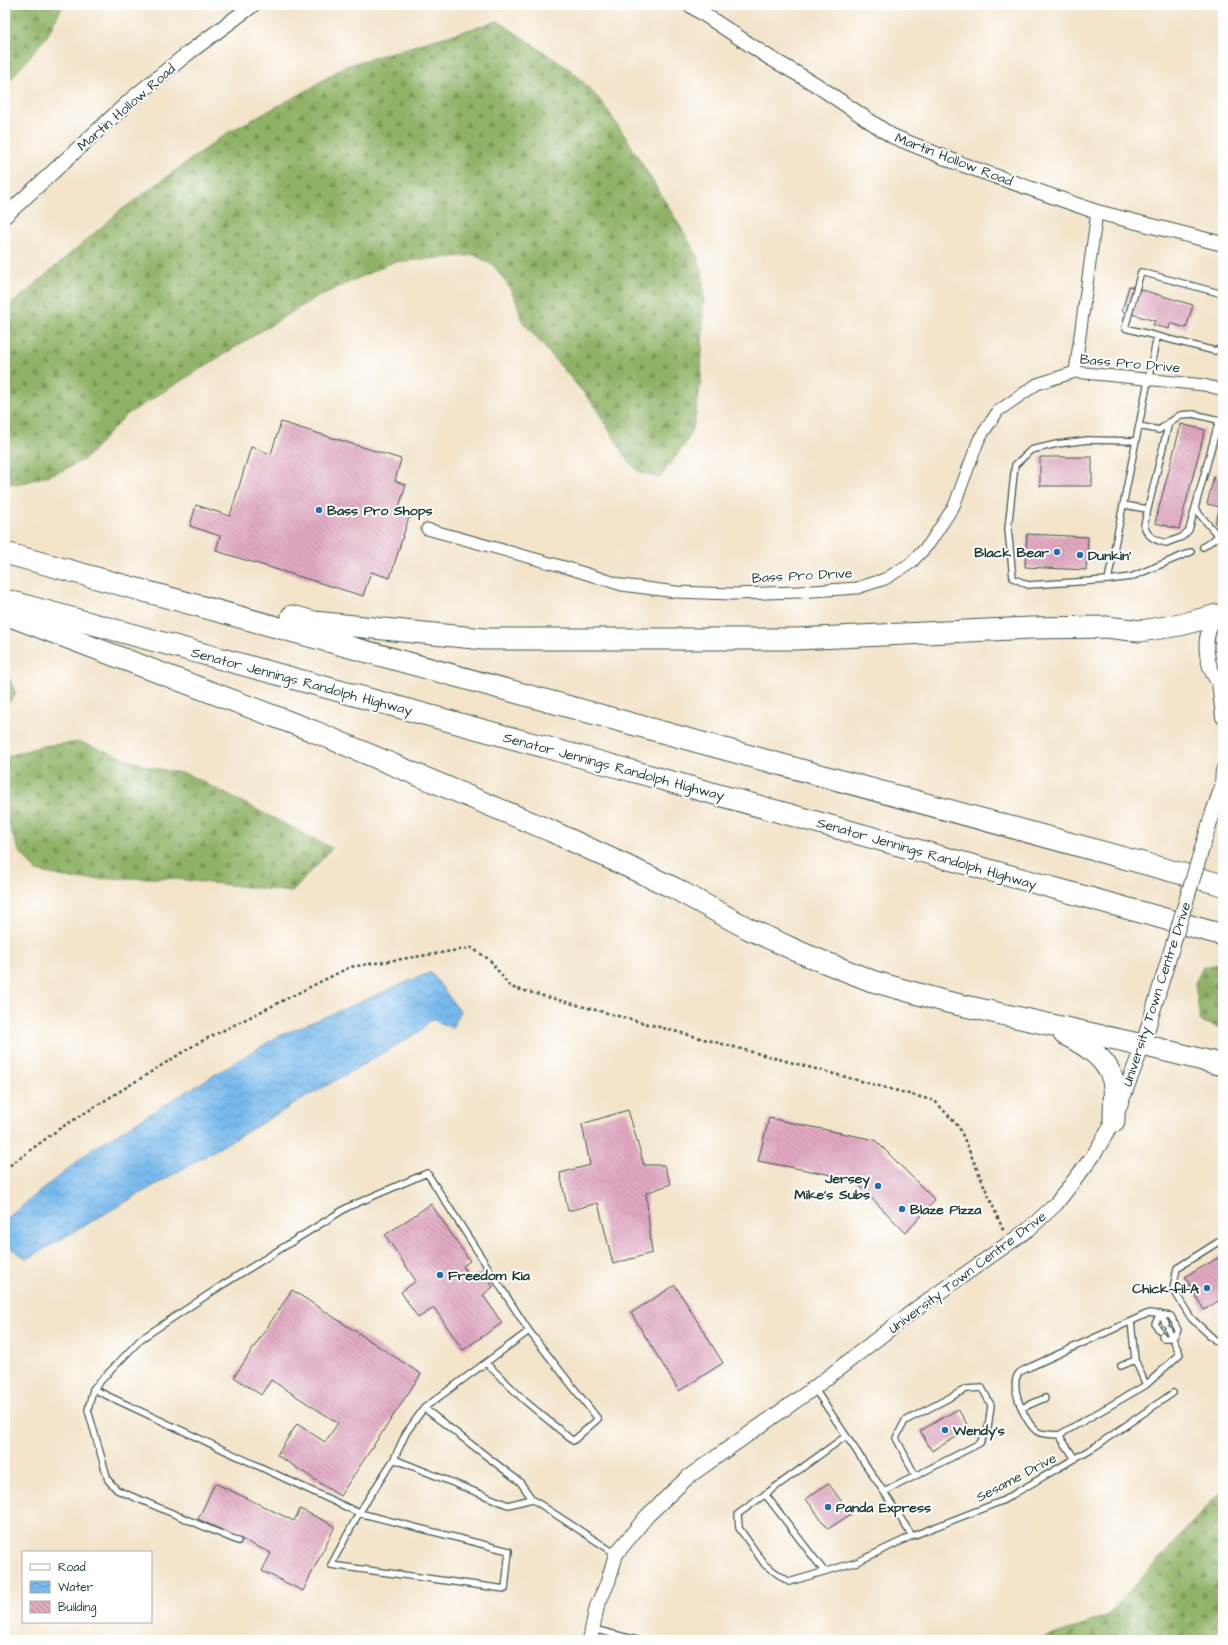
<svg xmlns="http://www.w3.org/2000/svg" width="1228" height="1645" font-family="'Architects Daughter',sans-serif">
  <style>
    .forest { fill: url(#forest-firs); stroke: #58784d }
    .water { fill: url(#water-waves); stroke: #4c7b90 }
    .building { fill: url(#building-back-hatch) }
    .lines { fill: none; stroke-linecap: round; stroke-linejoin: round }
    .service-casing { stroke: #3f564a; stroke-width: 8 }
    .minor-casing { stroke: #3f564a; stroke-width: 13 }
    .tertiary-casing { stroke: #3f564a; stroke-width: 16 }
    .motorway-casing { stroke: #3f564a; stroke-width: 23 }
    .path { stroke: #3f564a; stroke-width: 2.5; stroke-dasharray: 3 3; stroke-linecap: butt }
    .service { stroke: #fff; stroke-width: 5.5 }
    .minor { stroke: #fff; stroke-width: 11 }
    .tertiary { stroke: #fff; stroke-width: 14 }
    .motorway { stroke: #fff; stroke-width: 21 }
    .tertiary-bridge-casing { stroke: #3f564a; stroke-width: 16; stroke-linecap: butt }
    .tertiary-bridge { stroke: #fff; stroke-width: 14 }
    .poi-dot { fill: #1f6fb2; stroke: #fff; stroke-width: 1.5 }
    .labels { text-anchor: middle; stroke-width: 4; stroke-linejoin: round; paint-order: stroke }
    .street-label { font-size: 14px; fill: #1f3d34; stroke: #fff }
    .poi-label { font-size: 14px; font-weight: bold; fill: #1f3d34; stroke: #fff; text-anchor: start }
  </style>
  <defs>
    <pattern id="forest-firs" width="22" height="20" patternUnits="userSpaceOnUse"><rect width="22" height="20" fill="#90b266"/><path d="M5 1l3.5 6h-7zM16 11l3.5 6h-7z" fill="#759255"/></pattern>
    <pattern id="water-waves" width="16" height="10" patternUnits="userSpaceOnUse"><rect width="16" height="10" fill="#78b9ed"/><path d="M0 5q4-4 8 0t8 0" fill="none" stroke="#6298c1"/></pattern>
    <pattern id="building-back-hatch" width="6" height="6" patternUnits="userSpaceOnUse"><rect width="6" height="6" fill="#e1a9c2"/><path d="M-1 5l2 2M0 0l6 6M5-1l2 2" fill="none" stroke="#b68b9e"/></pattern>
  </defs>
  <rect width="100%" height="100%" fill="#fff"/>
  <filter id="ink" filterUnits="userSpaceOnUse"><feTurbulence type="fractalNoise" baseFrequency=".025" numOctaves="2"/><feDisplacementMap in="SourceGraphic" scale="8" xChannelSelector="R" yChannelSelector="G"/><feConvolveMatrix kernelMatrix="1 2 1 2 8 2 1 2 1" color-interpolation-filters="sRGB"/></filter>
  <filter id="wash" filterUnits="userSpaceOnUse"><feTurbulence type="fractalNoise" baseFrequency=".012" numOctaves="4" result="noise"/><feDisplacementMap in="SourceGraphic" scale="16" xChannelSelector="R" yChannelSelector="G"/><feGaussianBlur stdDeviation="0.9" result="paint"/><feColorMatrix in="noise" values="0 0 0 0 0 0 0 0 0 0 0 0 0 0 0 0 0 1.4 0 .05"/><feComposite in="paint" operator="in"/></filter>
  <g filter="url(#wash)">
    <rect width="100%" height="100%" fill="#f3e4ca"/>
    <!-- forest -->
    <path class="forest" d="M 5,5 L 63,5 L 47,36 L 5,86 Z
      M 498,21 L 572,71 L 602,102 L 627,139 L 695,251 L 702,271 L 704,294 L 701,381 L 694,424 L 685,444 L 659,478 L 639,472 L 627,460 L 595,406 L 522,321 L 516,300 L 506,282 L 493,265 L 475,255 L 393,262 L 313,299 L 126,415 L 84,460 L 59,472 L 17,485 L 5,481 L 5,310 L 120,211 L 227,133 L 306,91 L 345,66 Z
      M 5,669 L 16,694 L 5,707 Z
      M 80,742 L 152,768 L 187,774 L 332,848 L 292,892 L 167,878 L 75,879 L 36,871 L 20,852 L 5,817 L 5,762 L 9,756 L 42,746 Z
      M 1220,964 L 1223,965 L 1223,1029 L 1200,1021 L 1195,983 L 1203,967 Z
      M 1223,1489 L 1223,1640 L 1039,1640 L 1107,1616 Z"/>
    <!-- water -->
    <path class="water" d="M 431,972 L 460,1012 L 452,1028 L 431,1019 L 419,1032 L 27,1259 L 5,1244 L 5,1220 L 92,1149 L 277,1037 Z"/>
    <g id="blocks">
      <!-- building -->
      <path class="building" d="M 1129,286 L 1193,305 L 1186,328 L 1170,323 L 1169,329 L 1153,325 L 1155,321 L 1122,311 Z
        M 281,422 L 401,459 L 395,481 L 406,485 L 399,507 L 413,512 L 411,518 L 409,517 L 390,578 L 371,572 L 363,596 L 216,551 L 220,536 L 190,526 L 196,505 L 230,516 L 251,447 L 271,454 Z
        M 1181,424 L 1205,430 L 1179,529 L 1155,523 Z
        M 1040,457 L 1092,457 L 1092,486 L 1040,486 Z
        M 1214,476 L 1223,478 L 1223,526 L 1215,524 L 1220,507 L 1207,504 Z
        M 1027,534 L 1088,537 L 1086,570 L 1025,567 Z
        M 628,1110 L 644,1165 L 664,1165 L 671,1184 L 646,1193 L 652,1253 L 613,1264 L 598,1203 L 568,1211 L 560,1173 L 590,1165 L 582,1124 Z
        M 769,1118 L 875,1140 L 935,1200 L 906,1233 L 853,1179 L 758,1161 Z
        M 431,1204 L 470,1261 L 463,1266 L 471,1278 L 482,1271 L 493,1287 L 483,1295 L 502,1323 L 463,1350 L 434,1308 L 418,1318 L 401,1292 L 416,1281 L 385,1235 Z
        M 1223,1255 L 1223,1298 L 1204,1310 L 1185,1277 Z
        M 675,1285 L 723,1363 L 679,1391 L 631,1313 Z
        M 292,1290 L 421,1374 L 340,1496 L 277,1455 L 297,1424 L 325,1442 L 338,1423 L 271,1380 L 261,1395 L 234,1377 Z
        M 958,1409 L 970,1429 L 932,1451 L 920,1431 Z
        M 215,1483 L 294,1521 L 300,1509 L 335,1526 L 303,1591 L 262,1571 L 271,1553 L 198,1519 Z
        M 828,1483 L 851,1514 L 828,1529 L 806,1499 Z"/>
    </g>
  </g>
  <g filter="url(#ink)">
    <use href="#blocks" fill-opacity="0" stroke="#3f564a" stroke-width="1"/>
    <g class="lines">
      <!-- service casing -->
      <g class="service-casing">
        <path id="service" d="M 1223,294 L 1141,272 L 1125,328 L 1215,351 L 1223,347
          M 1169,422 L 1144,525 C 1147,537 1155,540 1166,543 L 1182,537 L 1189,530 L 1219,420
          M 1139,426 L 1159,430 L 1180,415 L 1193,414 L 1223,421
          M 1136,441 L 1088,440 L 1057,444 L 1031,450 L 1015,465 L 1008,529 L 1013,578 L 1028,585 L 1108,580 L 1157,336
          M 1124,505 L 1147,509
          M 1195,509 L 1219,537
          M 1203,547 L 1223,533
          M 1108,580 L 1131,577 L 1191,552
          M 1160,1314 L 1166,1324
          M 1131,1321 L 1135,1360
          M 1159,1330 L 1155,1324 L 1160,1314
          M 1162,1335 L 1163,1338 L 1173,1338
          M 1173,1338 L 1178,1330 L 1175,1324
          M 1216,1341 L 1191,1318 L 1173,1289 L 1177,1268 L 1223,1239
          M 1121,1366 L 1135,1360 L 1146,1385
          M 814,1388 L 884,1492 L 912,1536 L 1002,1501 L 1096,1446 L 1173,1393
          M 93,1389 L 359,1513 L 509,1551 L 505,1589 L 331,1565 L 359,1513 L 394,1459
          M 424,1408 L 529,1331 L 598,1419 L 573,1441 L 525,1401 L 486,1363
          M 1022,1408 L 1045,1398
          M 1059,1435 C 1053,1434 1043,1435 1038,1432 C 1026,1425 1008,1385 1019,1373 C 1021,1371 1026,1369 1030,1367 L 1149,1313 L 1171,1316 L 1173,1320
          M 846,1436 L 738,1514 L 739,1528 L 765,1565 L 789,1582 L 857,1562 L 912,1536
          M 1075,1459 L 1059,1435 L 1146,1385 L 1180,1354 L 1168,1329
          M 884,1492 L 980,1443 L 988,1428 L 991,1405 L 982,1388 L 966,1389 L 905,1421 L 896,1438 L 915,1475
          M 765,1494 L 824,1571
          M 532,1499 L 508,1505 L 394,1459 L 406,1433 L 424,1408 L 520,1482 L 532,1499 L 616,1554
          M 238,1541 L 117,1490 L 108,1480 L 88,1410 L 93,1389 L 141,1339 L 224,1284 L 348,1207 L 427,1173 L 529,1331
          M 593,1629 L 637,1640"/>
      </g>
      <!-- minor casing -->
      <g class="minor-casing">
        <path id="minor" d="M 1075,372 L 1097,212
          M 427,529 L 568,568 L 622,585 L 676,592 L 732,594 L 799,592 L 857,588 L 885,579 L 911,563 L 929,544 L 954,506 L 979,439 L 998,411 L 1037,384 L 1075,372 L 1204,385 L 1223,390"/>
      </g>
      <!-- tertiary casing -->
      <g class="tertiary-casing">
        <path id="tertiary" d="M 690,5 L 770,58 L 815,84 L 892,136 L 958,163 L 1097,212 L 1223,244
          M 5,216 L 134,97 L 187,54 L 253,5
          M 1221,612 C 1199,631 1204,669 1223,687
          M 1219,682 L 1223,717
          M 1222,785 L 1223,770
          M 1213,812 L 1223,784
          M 590,1640 L 597,1606 L 608,1582 L 616,1554 L 647,1516 L 688,1477 L 814,1388 L 917,1308 L 1029,1229 L 1056,1204 L 1093,1156 L 1114,1121 L 1143,1045 L 1155,1004"/>
      </g>
      <!-- motorway casing -->
      <g class="motorway-casing">
        <path id="motorway" d="M 5,553 L 1223,885
          M 5,600 L 589,759 L 1223,935
          M 5,614 L 313,731 L 551,831 L 674,888 L 749,929 L 804,954 L 872,981 L 947,1002 L 1143,1045 L 1223,1065
          M 292,616 L 314,622 L 484,639 L 796,639 L 1031,628 L 1106,627 L 1140,631 L 1180,625 L 1217,615
          M 1064,1034 C 1085,1044 1111,1061 1114,1086 C 1115,1097 1114,1109 1114,1121"/>
      </g>
      <!-- path -->
      <path class="path" d="M 5,1169 L 59,1129 L 196,1044 L 350,967 L 472,948 L 490,960 L 510,987 L 935,1101 L 959,1127 L 1004,1232"/>
      <!-- service -->
      <use href="#service" class="service"/>
      <!-- minor -->
      <use href="#minor" class="minor"/>
      <!-- tertiary -->
      <use href="#tertiary" class="tertiary"/>
      <!-- motorway -->
      <use href="#motorway" class="motorway"/>
      <!-- tertiary-bridge casing -->
      <g class="tertiary-bridge-casing">
        <path id="tertiary-bridge" d="M 1155,1004 L 1213,812"/>
      </g>
      <!-- tertiary-bridge -->
      <use href="#tertiary-bridge" class="tertiary-bridge"/>
    </g>
  </g>
  <!-- markers -->
  <g class="poi-dot">
    <circle cx="319" cy="510" r="4"/>
    <circle cx="1057" cy="552" r="4"/>
    <circle cx="1080" cy="555" r="4"/>
    <circle cx="878" cy="1186" r="4"/>
    <circle cx="902" cy="1209" r="4"/>
    <circle cx="440" cy="1275" r="4"/>
    <circle cx="1207" cy="1288" r="4"/>
    <circle cx="945" cy="1430" r="4"/>
    <circle cx="828" cy="1507" r="4"/>
  </g>
  <g class="labels">
    <!-- street labels -->
    <g class="street-label">
      <text transform="translate(126 107) rotate(-41)" y="5">Martin Hollow Road</text>
      <text transform="translate(954 159) rotate(21)" y="5">Martin Hollow Road</text>
      <text transform="translate(1130 363) rotate(5)" y="5">Bass Pro Drive</text>
      <text transform="translate(802 575) rotate(-3)" y="5">Bass Pro Drive</text>
      <text transform="translate(302 681) rotate(15)" y="5">Senator Jennings Randolph Highway</text>
      <text transform="translate(614 766) rotate(15)" y="5">Senator Jennings Randolph Highway</text>
      <text transform="translate(927 853) rotate(16)" y="5">Senator Jennings Randolph Highway</text>
      <text transform="translate(1156 994) rotate(-72)" y="5">University Town Centre Drive</text>
      <text transform="translate(967 1272) rotate(-37)" y="5">University Town Centre Drive</text>
      <text transform="translate(1016 1477) rotate(-28)" y="5">Sesame Drive</text>
    </g>
    <!-- poi labels -->
    <g class="poi-label">
      <text x="327" y="515">Bass Pro Shops</text>
      <text x="1049" y="557" text-anchor="end">Black Bear</text>
      <text x="1088" y="560">Dunkin'</text>
      <text x="870" y="1183" text-anchor="end">Jersey<tspan x="870" dy="16">Mike's Subs</tspan></text>
      <text x="910" y="1214">Blaze Pizza</text>
      <text x="448" y="1280">Freedom Kia</text>
      <text x="1199" y="1293" text-anchor="end">Chick-fil-A</text>
      <text x="953" y="1435">Wendy's</text>
      <text x="836" y="1512">Panda Express</text>
    </g>
  </g>
  <!-- margin -->
  <rect width="1228" height="1645" fill="none" stroke="#fff" stroke-width="20"/>
  <!-- legend -->
  <rect x="22" y="1551" width="130" height="72" fill="#ffffff" stroke="#a5b1ae"/>
  <rect x="30" y="1564" width="20" height="6" fill="#ffffff" stroke="#a5b1ae"/>
  <text x="58" y="1571" font-size="12" fill="#1f3d34">Road</text>
  <rect x="30" y="1581" width="20" height="12" fill="url(#water-waves)" stroke="#a5b1ae"/>
  <text x="58" y="1591" font-size="12" fill="#1f3d34">Water</text>
  <rect x="30" y="1601" width="20" height="12" fill="url(#building-back-hatch)" stroke="#a5b1ae"/>
  <text x="58" y="1611" font-size="12" fill="#1f3d34">Building</text>
</svg>
